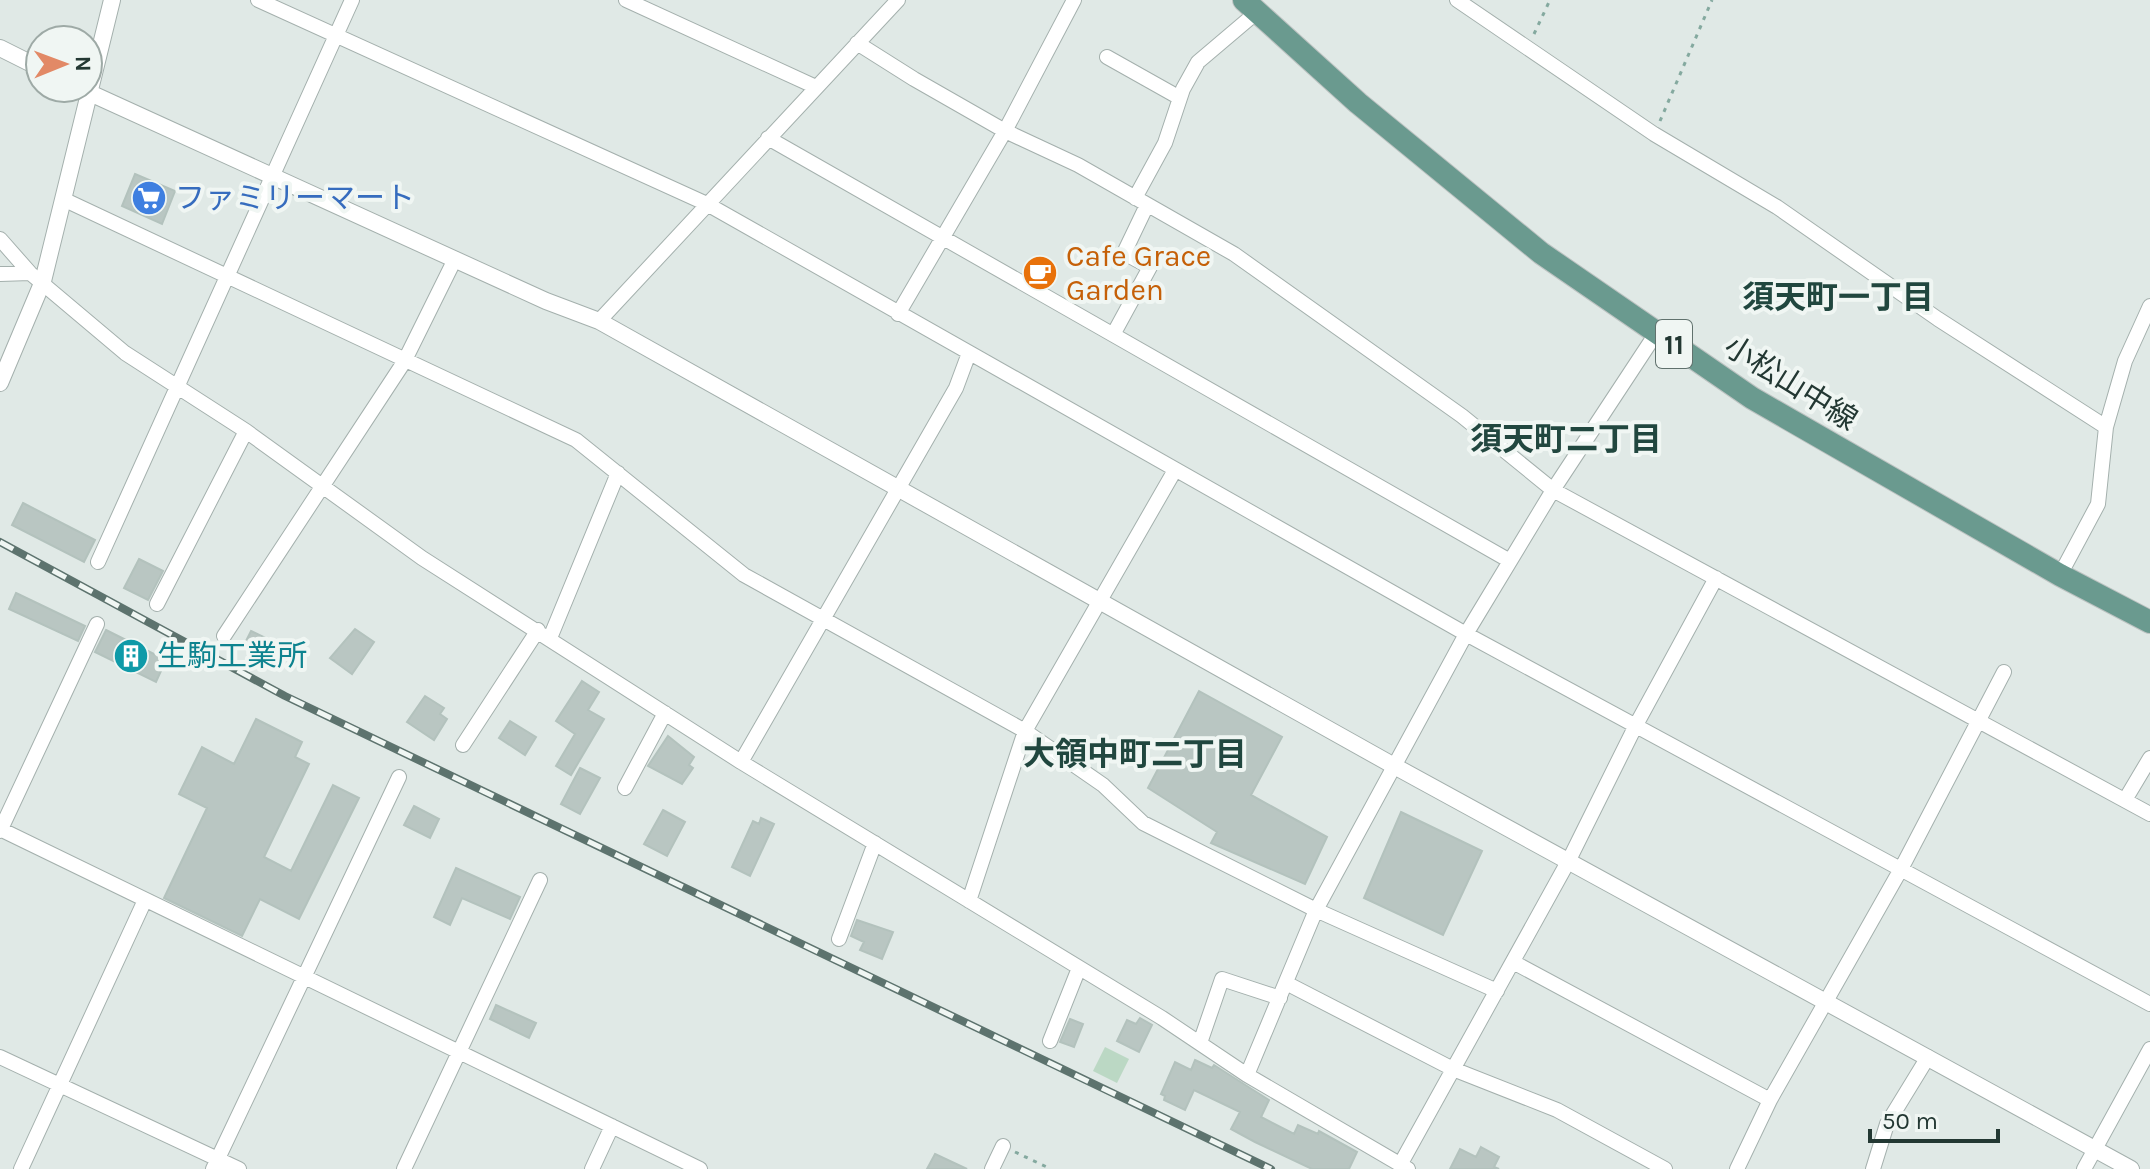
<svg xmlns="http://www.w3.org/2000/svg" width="2150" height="1169" font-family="Karla,'Noto Sans JP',sans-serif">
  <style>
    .green { fill: #bbd8c4 }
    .building { fill: #b9c6c2; stroke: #b3c2bd; stroke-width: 2 }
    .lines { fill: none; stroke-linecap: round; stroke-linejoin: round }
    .minor-casing { stroke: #a4b0ad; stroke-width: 16 }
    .tertiary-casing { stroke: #a4b0ad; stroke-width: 18 }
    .primary-casing { stroke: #bdc3c2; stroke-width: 24 }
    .path { stroke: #84a99f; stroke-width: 3; stroke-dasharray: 4 6; stroke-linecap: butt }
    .minor { stroke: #fff; stroke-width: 14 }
    .tertiary { stroke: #fff; stroke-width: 16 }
    .primary { stroke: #6a9a8f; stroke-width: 22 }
    .rail-casing { stroke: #5d736e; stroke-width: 8 }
    .rail { stroke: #f0f6f3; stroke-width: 5; stroke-dasharray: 15; stroke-linecap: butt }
    .labels { text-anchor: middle; stroke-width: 8; stroke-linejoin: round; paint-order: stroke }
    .shield { fill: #f0f6f3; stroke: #60716d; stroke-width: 2 }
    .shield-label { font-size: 28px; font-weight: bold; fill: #233833 }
    .shop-label { font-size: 30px; fill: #366cbe; stroke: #f0f6f3; text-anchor: start }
    .food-label { font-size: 30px; fill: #c56008; stroke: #f0f6f3; text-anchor: start }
    .street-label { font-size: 30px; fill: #233833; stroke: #f0f6f3 }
    .culture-label { font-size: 30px; fill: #0d838f; stroke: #f0f6f3; text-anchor: start }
    .neighbourhood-label { font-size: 32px; font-weight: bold; fill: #21473f; stroke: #f0f6f3 }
  </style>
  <rect width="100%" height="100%" fill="#e0e9e6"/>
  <!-- green -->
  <path class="green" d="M 1105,1047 L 1129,1059 L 1117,1083 L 1093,1071 Z"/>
  <!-- building -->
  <path class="building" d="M 135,174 L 175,191 L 162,224 L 122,206 Z
    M 23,503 L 95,540 L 84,562 L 12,525 Z
    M 139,559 L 163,571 L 148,600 L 124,588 Z
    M 16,593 L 85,626 L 78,641 L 9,609 Z
    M 355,629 L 374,642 L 352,674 L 330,658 Z
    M 106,630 L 166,660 L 156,682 L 95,652 Z
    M 251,631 L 278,644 L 270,661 L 243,647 Z
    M 582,681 L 599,692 L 588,710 L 604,719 L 571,775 L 556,766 L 575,734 L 556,721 Z
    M 1199,691 L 1282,737 L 1251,795 L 1327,837 L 1305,884 L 1211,843 L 1217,832 L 1148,788 Z
    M 425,696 L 444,708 L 440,714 L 447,719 L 434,740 L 407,722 Z
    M 256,719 L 302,742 L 295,757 L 309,764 L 264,857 L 291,871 L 333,785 L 359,798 L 299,919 L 260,899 L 242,936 L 164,898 L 207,808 L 179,794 L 202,747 L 234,764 Z
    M 510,721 L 536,737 L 525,755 L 499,738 Z
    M 668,736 L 694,757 L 689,765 L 693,768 L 682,784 L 648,766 Z
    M 580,768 L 600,778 L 580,814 L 561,804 Z
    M 414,806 L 439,819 L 430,838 L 404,825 Z
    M 663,810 L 685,822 L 667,856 L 644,844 Z
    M 1401,812 L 1482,851 L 1443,935 L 1364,898 Z
    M 761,818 L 774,824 L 750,876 L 732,867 L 753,821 L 759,824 Z
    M 456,868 L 520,897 L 510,919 L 462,898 L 450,925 L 434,917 Z
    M 857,920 L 893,932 L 882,959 L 860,950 L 864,942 L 851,936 Z
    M 496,1005 L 536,1023 L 529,1038 L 490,1019 Z
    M 1140,1018 L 1152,1025 L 1139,1052 L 1117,1041 L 1127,1020 L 1136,1024 Z
    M 1070,1019 L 1083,1024 L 1074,1047 L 1060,1042 Z
    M 1195,1060 L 1212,1068 L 1214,1065 L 1269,1100 L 1261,1117 L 1294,1134 L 1298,1125 L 1318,1134 L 1319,1131 L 1357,1152 L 1349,1169 L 1312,1169 L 1255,1142 L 1231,1129 L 1240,1112 L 1194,1090 L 1185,1110 L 1164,1100 L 1165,1096 L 1161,1094 L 1175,1062 L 1191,1070 Z
    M 1481,1147 L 1499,1157 L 1494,1167 L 1499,1169 L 1450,1169 L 1460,1149 L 1476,1157 Z
    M 935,1154 L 967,1169 L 927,1169 Z"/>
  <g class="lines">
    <!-- minor casing -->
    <g class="minor-casing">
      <path id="minor" d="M 258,0 L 707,204 L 1466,634 L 2150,1004
        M 626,0 L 816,87
        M 1457,0 L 1654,134 L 1777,207 L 1938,319 L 2106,427
        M 857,43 L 914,79 L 1005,131 L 1078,165 L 1234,254 L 1462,416 L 1553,490 L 2150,814
        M 1107,57 L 1180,98
        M 768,138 L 1510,561
        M 1135,198 L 1165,143 L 1183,89 L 1198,62 L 1257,12
        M 65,200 L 576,440 L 744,575 L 1025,731 L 1103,785 L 1143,823 L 1316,910 L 1497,991
        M 0,239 L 30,273 L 125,353 L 246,431 L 422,558 L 741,762 L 1162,1018 L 1247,1075 L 1408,1169
        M 0,274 L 30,273
        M 898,314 L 1005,131 L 1074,0
        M 599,321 L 898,0
        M 1114,333 L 1150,267 L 1124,253 L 1147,205
        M 98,562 L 352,0
        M 2060,575 L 2098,504 L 2106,427 L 2125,361 L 2150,306
        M 157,604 L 246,431
        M 224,636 L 404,362 L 455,259
        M 550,638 L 618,473
        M 463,745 L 538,630
        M 741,762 L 956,388 L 969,353
        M 625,788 L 665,713
        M 2125,800 L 2150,758
        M 0,829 L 700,1169
        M 0,831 L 97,624
        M 969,901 L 1025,731 L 1175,470
        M 839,939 L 875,843
        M 1513,962 L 1770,1100 L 1901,869 L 2004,672
        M 1286,983 L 1453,1069 L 1557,1110 L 1665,1169
        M 1050,1041 L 1079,968
        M 1200,1043 L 1222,979 L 1280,998
        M 0,1057 L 239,1169
        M 1247,1075 L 1316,910 L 1466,634 L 1553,490 L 1657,332
        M 1400,1165 L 1569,860 L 1636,725 L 1716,578
        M 21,1169 L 145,900
        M 213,1169 L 399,777
        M 404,1169 L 540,880
        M 592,1169 L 612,1126
        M 992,1169 L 1003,1146
        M 1737,1169 L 1770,1100
        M 1873,1169 L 1887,1124 L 1928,1057
        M 2084,1169 L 2150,1049"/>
    </g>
    <!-- tertiary casing -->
    <g class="tertiary-casing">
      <path id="tertiary" d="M 0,48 L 40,68
        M 79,88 L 546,301 L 599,321 L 1396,767 L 2131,1169
        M 0,383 L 43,281 L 112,0"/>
    </g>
    <!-- primary casing -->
    <g class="primary-casing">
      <path id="primary" d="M 1244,0 L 1358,103 L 1541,253 L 1752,398 L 2060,575 L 2150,622"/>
    </g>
    <!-- path -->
    <path class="path" d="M 1534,34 L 1550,0
      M 1660,121 L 1712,0
      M 1015,1152 L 1051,1169"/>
    <!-- minor -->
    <use href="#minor" class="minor"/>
    <!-- tertiary -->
    <use href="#tertiary" class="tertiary"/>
    <!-- primary -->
    <use href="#primary" class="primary"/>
    <!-- rail casing -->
    <g class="rail-casing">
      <path id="rail" d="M 0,542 L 285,696 L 1271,1169"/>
    </g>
    <!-- rail -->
    <use href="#rail" class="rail"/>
  </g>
  <!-- icons -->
  <defs>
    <g id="supermarket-disc" transform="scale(1.8)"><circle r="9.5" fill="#3f7fe0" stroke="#f0f6f3"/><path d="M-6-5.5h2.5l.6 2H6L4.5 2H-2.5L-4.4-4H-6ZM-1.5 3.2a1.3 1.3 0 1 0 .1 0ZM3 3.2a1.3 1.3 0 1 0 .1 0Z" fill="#fff"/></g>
    <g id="cafe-disc" transform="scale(1.8)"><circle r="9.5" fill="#e8710a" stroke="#f0f6f3"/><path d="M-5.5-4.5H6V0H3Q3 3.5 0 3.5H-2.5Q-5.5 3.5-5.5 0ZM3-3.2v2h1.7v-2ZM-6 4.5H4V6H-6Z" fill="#fff"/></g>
    <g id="building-disc" transform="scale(1.8)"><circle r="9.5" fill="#0f9aa8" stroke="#f0f6f3"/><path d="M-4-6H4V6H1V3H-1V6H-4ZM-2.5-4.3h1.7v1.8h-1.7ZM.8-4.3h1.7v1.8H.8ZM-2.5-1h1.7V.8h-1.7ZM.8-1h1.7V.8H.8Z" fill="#fff"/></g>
  </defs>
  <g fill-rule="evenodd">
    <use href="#supermarket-disc" x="149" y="198"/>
    <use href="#cafe-disc" x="1040" y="273"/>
    <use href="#building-disc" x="131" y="656"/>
  </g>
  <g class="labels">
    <!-- shield labels -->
    <rect class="shield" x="1656" y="320" width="36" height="48" rx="6"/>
    <g class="shield-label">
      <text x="1674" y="354">11</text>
    </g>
    <!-- shop labels -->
    <g class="shop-label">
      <text x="175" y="208">ファミリーマート</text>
    </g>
    <!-- food labels -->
    <g class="food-label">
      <text x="1066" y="266">Cafe Grace<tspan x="1066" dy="34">Garden</tspan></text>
    </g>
    <!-- street labels -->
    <g class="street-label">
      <text transform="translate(1791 383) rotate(32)" y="10">小松山中線</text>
    </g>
    <!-- culture labels -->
    <g class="culture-label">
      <text x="157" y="666">生駒工業所</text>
    </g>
    <!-- neighbourhood labels -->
    <g class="neighbourhood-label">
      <text x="1838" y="308">須天町一丁目</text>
      <text x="1566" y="450">須天町二丁目</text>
      <text x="1135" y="765">大領中町二丁目</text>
    </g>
  </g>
  <!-- north arrow -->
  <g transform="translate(64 64) rotate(89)"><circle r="38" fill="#f0f6f3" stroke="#9eaaa6" stroke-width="2"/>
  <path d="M0-6L14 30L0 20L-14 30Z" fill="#e28966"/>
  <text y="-12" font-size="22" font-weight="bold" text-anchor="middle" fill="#233833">N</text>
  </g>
  <!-- scale -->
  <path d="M1870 1129v12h128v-12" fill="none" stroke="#233833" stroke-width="4"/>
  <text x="1882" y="1129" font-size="24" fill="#233833" stroke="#f0f6f3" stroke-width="6" paint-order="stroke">50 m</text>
</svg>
